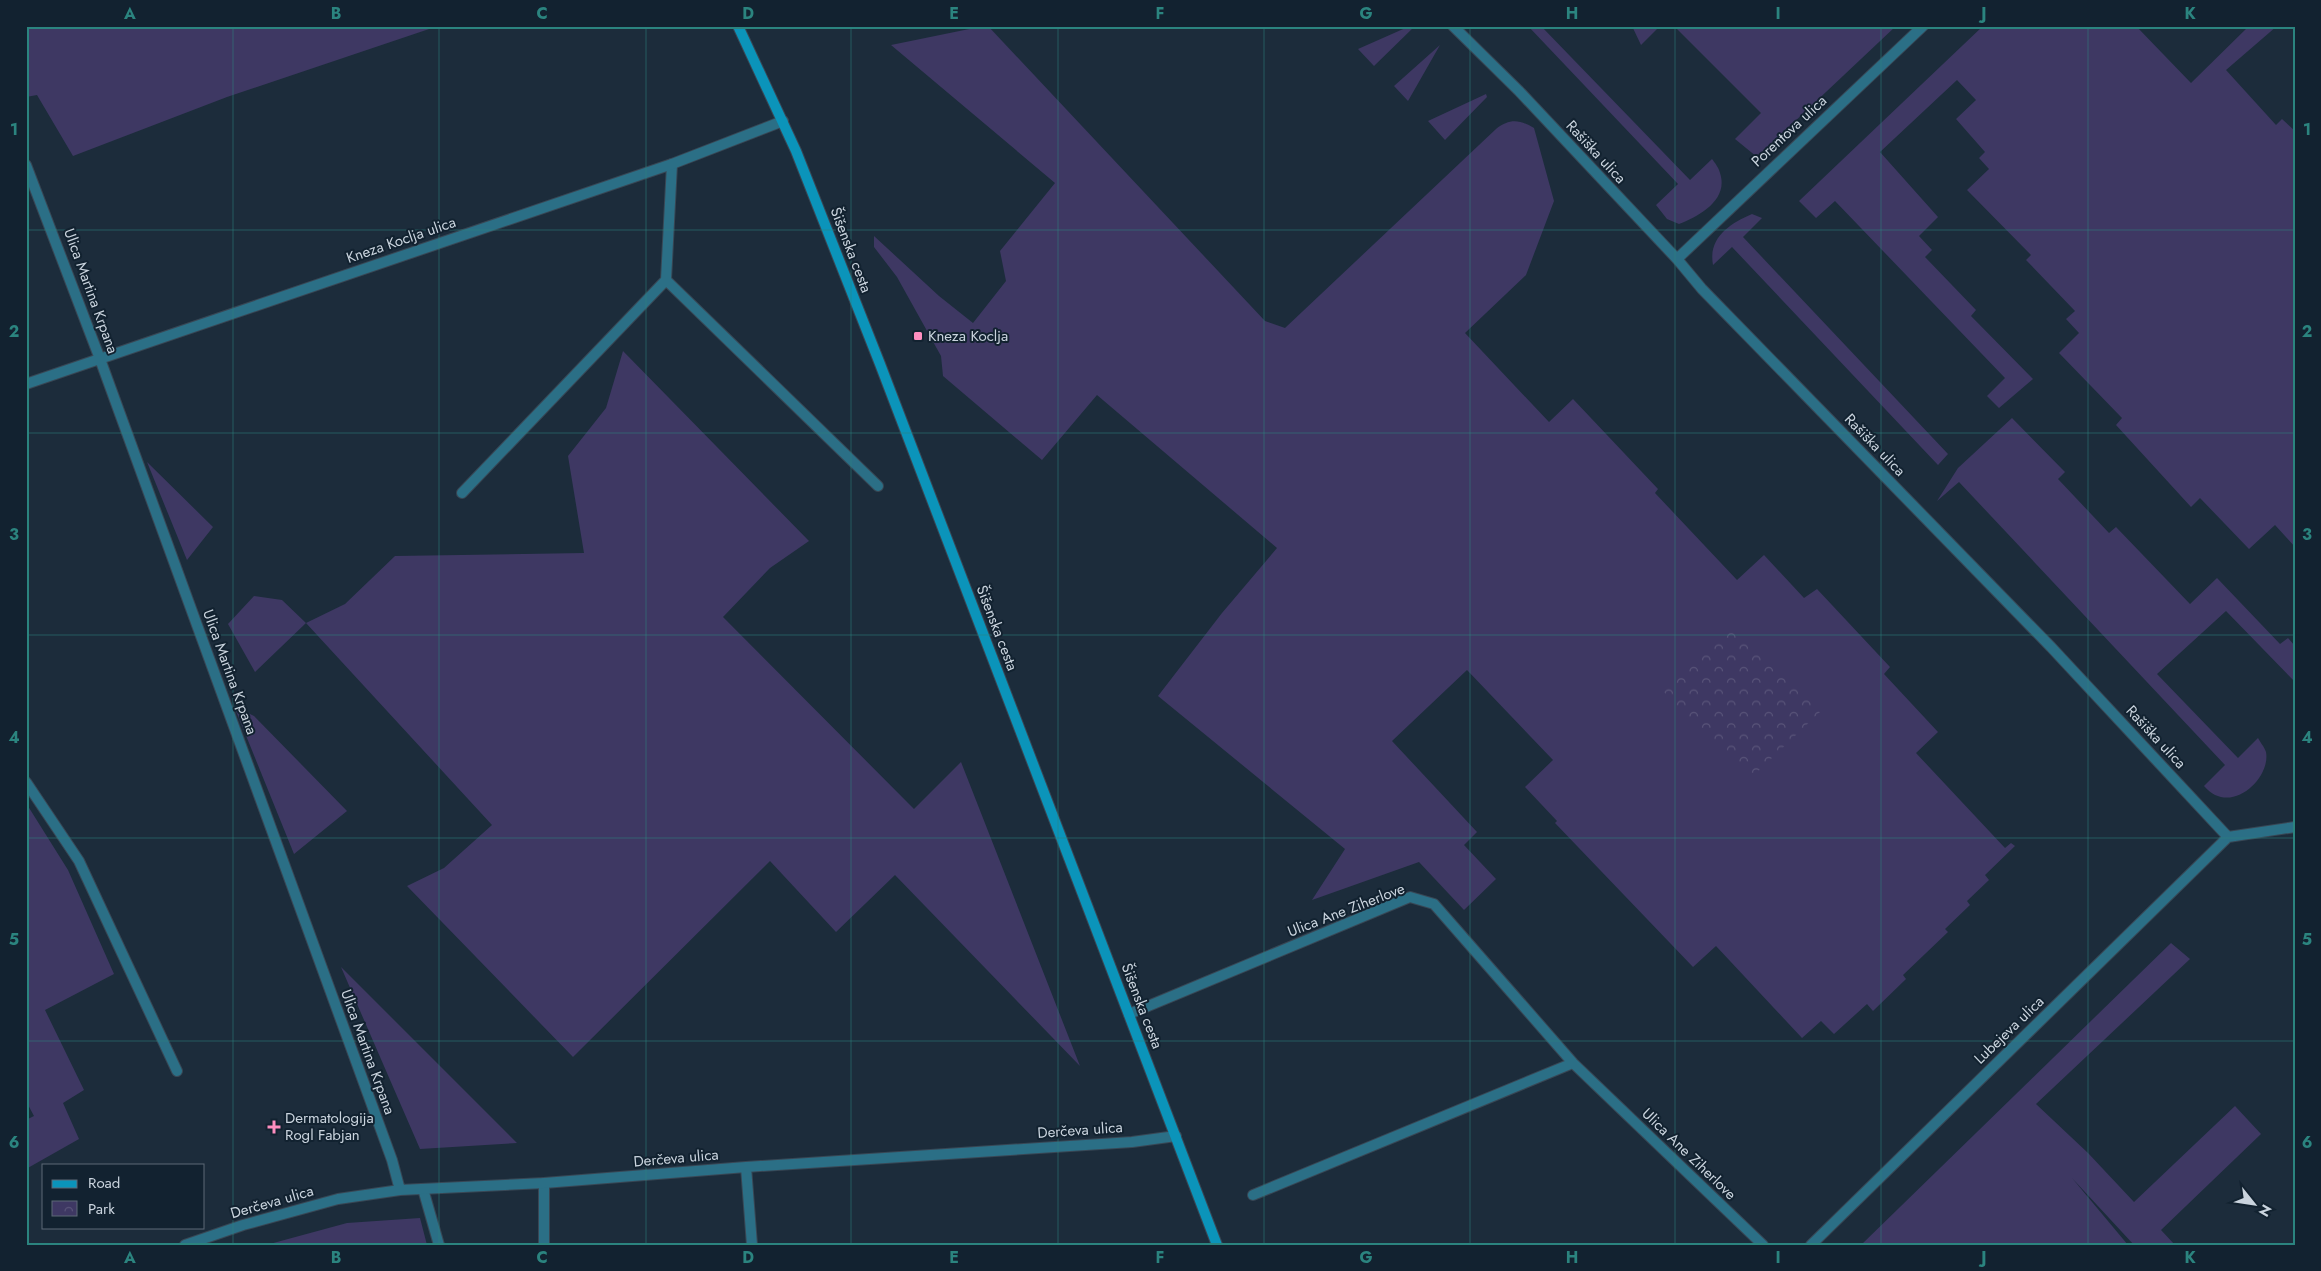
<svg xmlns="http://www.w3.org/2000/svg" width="2321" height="1271" font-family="Jost,sans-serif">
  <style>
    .green { fill: #3e3863 }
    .park { fill: url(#park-crowns) }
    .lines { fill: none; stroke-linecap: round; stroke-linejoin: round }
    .lane-casing { stroke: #384755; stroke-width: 12 }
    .street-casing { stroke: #384755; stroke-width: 12 }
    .secondary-casing { stroke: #384755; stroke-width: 12 }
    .lane { stroke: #2b6f86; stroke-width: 10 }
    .street { stroke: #2b6f86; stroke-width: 10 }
    .secondary { stroke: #0b94ba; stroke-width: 10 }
    .grid { fill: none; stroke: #2b847f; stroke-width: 1; stroke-opacity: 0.55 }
    .poi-dot { fill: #fd8ebf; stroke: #122230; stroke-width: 2 }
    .labels { text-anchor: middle; stroke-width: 4; stroke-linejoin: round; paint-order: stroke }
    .street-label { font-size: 15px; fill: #cad4de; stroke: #122230 }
    .poi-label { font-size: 15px; fill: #cad4de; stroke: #122230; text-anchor: start }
    .neatline { fill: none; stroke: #2b847f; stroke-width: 2 }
    .grid-label { font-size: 16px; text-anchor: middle; font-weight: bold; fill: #2b847f }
  </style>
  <defs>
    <pattern id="park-crowns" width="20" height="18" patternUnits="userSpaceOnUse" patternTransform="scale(1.25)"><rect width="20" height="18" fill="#3e3863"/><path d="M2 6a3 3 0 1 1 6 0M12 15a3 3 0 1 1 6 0" fill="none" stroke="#595479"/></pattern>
  </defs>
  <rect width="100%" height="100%" fill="#1c2c3b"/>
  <!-- green -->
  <path class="green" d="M 26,26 L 438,26 L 227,97 L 73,156 L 37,95 L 26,97 Z
    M 984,26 L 988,26 L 1265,321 L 1285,328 L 1496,129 C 1509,119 1519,119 1534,128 L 1554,201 L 1526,275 L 1465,333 L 1549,422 L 1573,399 L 1658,489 L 1655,493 L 1737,580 L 1764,555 L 1804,598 L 1817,589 L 1890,667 L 1884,674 L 1938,732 L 1916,753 L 2005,848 L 2011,843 L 2015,846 L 1985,875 L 1989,880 L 1967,901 L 1970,905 L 1945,929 L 1948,932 L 1903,975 L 1906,979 L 1873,1011 L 1867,1004 L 1834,1034 L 1821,1021 L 1802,1038 L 1716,946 L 1693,967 L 1555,823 L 1557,821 L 1525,787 L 1553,760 L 1467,670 L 1392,741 L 1477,832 L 1464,845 L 1496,879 L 1464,910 L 1419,862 L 1312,900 L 1345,849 L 1158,696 L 1222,613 L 1277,548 L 1097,395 L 1042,460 L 943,376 L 941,356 L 897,277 L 874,247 L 874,236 L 939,296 L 973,323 L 1006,281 L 1000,251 L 1055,183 L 891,45 Z
    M 1410,26 L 1415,26 L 1374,66 L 1358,49 Z
    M 1528,26 L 1541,26 L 1690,180 L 1712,159 C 1715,163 1719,168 1720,173 C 1729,200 1699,216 1679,224 L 1667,219 L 1656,205 L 1678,184 Z
    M 1632,26 L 1660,26 L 1641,45 Z
    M 1674,26 L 1896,26 L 1757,157 L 1735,139 L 1761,113 Z
    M 1983,26 L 2136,26 L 2191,83 L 2249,26 L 2277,26 L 2226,70 L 2276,125 L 2282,119 L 2295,131 L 2295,547 L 2275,525 L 2249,549 L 2200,498 L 2191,507 L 2116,425 L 2122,418 L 2059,353 L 2079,333 L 2066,319 L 2075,311 L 2026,260 L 2031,255 L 1967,190 L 1989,169 L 1979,158 L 1985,152 L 1956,119 L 1976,100 L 1957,80 L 1880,152 L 1938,217 L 1919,236 L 1932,250 L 1925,257 L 1976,310 L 1971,316 L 2033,379 L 1999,408 L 1987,396 L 2005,378 L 1835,201 L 1816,218 L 1799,201 Z
    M 1440,45 L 1408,101 L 1394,86 Z
    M 1486,94 L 1487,97 L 1445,140 L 1428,121 Z
    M 1752,214 L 1762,218 L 1743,237 L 1948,454 L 1938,465 L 1732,247 L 1713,265 C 1708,238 1729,224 1752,214 Z
    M 623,351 L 809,541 L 770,568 L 723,617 L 914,809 L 961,762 L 1080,1066 L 895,875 L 836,932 L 770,861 L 573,1057 L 407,886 L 444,868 L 492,825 L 306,623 L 255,672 L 228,624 L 254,596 L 282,600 L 306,623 L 345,604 L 395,556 L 584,553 L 568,456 L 606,408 Z
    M 2012,418 L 2065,472 L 2058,479 L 2109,533 L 2116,527 L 2190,604 L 2217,578 L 2280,644 L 2288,638 L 2295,646 L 2295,682 L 2226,611 L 2157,674 L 2238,758 L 2258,738 C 2260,742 2265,748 2266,752 C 2271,779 2230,817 2204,786 L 2225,765 L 1959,482 L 1937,501 L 1958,468 Z
    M 147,462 L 213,527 L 187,560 Z
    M 234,706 L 254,716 L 347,811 L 294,854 Z
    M 26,803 L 68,870 L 114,974 L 45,1010 L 84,1090 L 63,1103 L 79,1139 L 26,1169 L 26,1120 L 34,1116 L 26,1101 Z
    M 2171,943 L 2190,959 L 2036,1104 L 2088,1153 L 2134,1202 L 2235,1106 L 2261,1134 L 2161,1230 L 2175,1245 L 2134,1245 L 2072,1178 L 2128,1245 L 1861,1245 Z
    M 341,967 L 517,1143 L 420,1149 Z
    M 420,1218 L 427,1245 L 266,1245 L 347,1223 Z"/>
  <!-- park -->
  <path class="park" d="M 1731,620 L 1820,712 L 1749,780 L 1660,688 Z"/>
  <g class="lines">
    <!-- lane casing -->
    <g class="lane-casing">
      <path id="lane" d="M 672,164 L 666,280 L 878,486
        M 462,493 L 666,280
        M 26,782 L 79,861 L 177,1071
        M 423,1189 L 439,1245
        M 544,1245 L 544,1183"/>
    </g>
    <!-- street casing -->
    <g class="street-casing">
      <path id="street" d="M 1453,26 L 1519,91 L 1677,259 L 1702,289 L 2051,647 L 2228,837 L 2295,827
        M 26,165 L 100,359 L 392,1160 L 400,1190
        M 1677,259 L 1923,26
        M 26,384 L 672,164 L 783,121
        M 1129,1014 L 1410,897 L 1434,904 L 1573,1063 L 1763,1245
        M 746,1167 L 752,1245
        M 1253,1195 L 1573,1063
        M 185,1245 L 243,1225 L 338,1199 L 400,1190 L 544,1183 L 746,1167 L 1132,1142 L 1176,1136
        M 1811,1245 L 2228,837"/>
    </g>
    <!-- secondary casing -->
    <g class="secondary-casing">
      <path id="secondary" d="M 738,26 L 796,151 L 880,364 L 1217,1245"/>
    </g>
    <!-- lane -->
    <use href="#lane" class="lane"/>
    <!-- street -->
    <use href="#street" class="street"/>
    <!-- secondary -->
    <use href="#secondary" class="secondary"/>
  </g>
  <!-- grid -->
  <path class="grid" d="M 233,26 L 233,1245M 439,26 L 439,1245M 646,26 L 646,1245M 851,26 L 851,1245M 1058,26 L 1058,1245M 1264,26 L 1264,1245M 1470,26 L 1470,1245M 1675,26 L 1675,1245M 1881,26 L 1881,1245M 2088,26 L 2088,1245M 26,230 L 2295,230M 26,433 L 2295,433M 26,635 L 2295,635M 26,838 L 2295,838M 26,1041 L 2295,1041"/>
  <!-- markers -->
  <g class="poi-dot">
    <rect x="913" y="331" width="10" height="10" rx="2.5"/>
    <path d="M271.5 1119.5h5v5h5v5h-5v5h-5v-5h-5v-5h5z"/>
  </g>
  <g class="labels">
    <!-- street labels -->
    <g class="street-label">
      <text transform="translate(1789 131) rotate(-43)" y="5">Porentova ulica</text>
      <text transform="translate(1596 152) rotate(47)" y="5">Rašiška ulica</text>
      <text transform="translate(401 240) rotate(-19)" y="5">Kneza Koclja ulica</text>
      <text transform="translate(851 250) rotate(69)" y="5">Šišenska cesta</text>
      <text transform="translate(91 291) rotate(70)" y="5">Ulica Martina Krpana</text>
      <text transform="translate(1875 445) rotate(46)" y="5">Rašiška ulica</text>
      <text transform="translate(997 628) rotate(69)" y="5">Šišenska cesta</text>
      <text transform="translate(230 672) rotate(70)" y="5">Ulica Martina Krpana</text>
      <text transform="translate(2156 737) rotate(47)" y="5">Rašiška ulica</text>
      <text transform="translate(1346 910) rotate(-21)" y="5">Ulica Ane Ziherlove</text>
      <text transform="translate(1142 1006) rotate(69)" y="5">Šišenska cesta</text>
      <text transform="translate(2009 1030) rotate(-44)" y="5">Lubejeva ulica</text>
      <text transform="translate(368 1052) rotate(70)" y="5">Ulica Martina Krpana</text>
      <text transform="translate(1080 1130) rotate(-4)" y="5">Derčeva ulica</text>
      <text transform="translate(1689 1154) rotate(44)" y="5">Ulica Ane Ziherlove</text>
      <text transform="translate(676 1158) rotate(-5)" y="5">Derčeva ulica</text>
      <text transform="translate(272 1202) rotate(-16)" y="5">Derčeva ulica</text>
    </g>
    <!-- poi labels -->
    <g class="poi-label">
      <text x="928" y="341">Kneza Koclja</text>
      <text x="285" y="1123">Dermatologija<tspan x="285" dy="17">Rogl Fabjan</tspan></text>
    </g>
  </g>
  <!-- border -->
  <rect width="2321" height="1271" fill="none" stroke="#122230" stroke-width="55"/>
  <!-- legend -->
  <rect x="42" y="1164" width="162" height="65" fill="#122230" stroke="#5c6976"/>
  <rect x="52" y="1180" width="25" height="8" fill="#0b94ba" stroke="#5c6976"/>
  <text x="88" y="1188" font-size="15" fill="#cad4de">Road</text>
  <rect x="52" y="1201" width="25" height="15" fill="url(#park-crowns)" stroke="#5c6976"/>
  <text x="88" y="1214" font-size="15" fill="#cad4de">Park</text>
  <!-- north arrow -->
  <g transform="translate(2254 1204) rotate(120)" stroke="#122230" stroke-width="4" paint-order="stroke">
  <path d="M0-4L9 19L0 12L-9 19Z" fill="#cad4de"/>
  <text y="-8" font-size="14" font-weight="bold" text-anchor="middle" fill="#cad4de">N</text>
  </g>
  <rect x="28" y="28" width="2266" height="1216" class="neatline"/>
  <g class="grid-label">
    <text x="130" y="19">A</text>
    <text x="336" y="19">B</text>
    <text x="542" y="19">C</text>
    <text x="748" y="19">D</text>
    <text x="954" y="19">E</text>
    <text x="1160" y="19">F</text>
    <text x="1366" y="19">G</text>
    <text x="1572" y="19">H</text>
    <text x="1778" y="19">I</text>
    <text x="1984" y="19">J</text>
    <text x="2190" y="19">K</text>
    <text x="14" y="135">1</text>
    <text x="2307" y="135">1</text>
    <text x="14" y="337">2</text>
    <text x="2307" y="337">2</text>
    <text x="14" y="540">3</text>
    <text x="2307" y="540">3</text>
    <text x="14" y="743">4</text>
    <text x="2307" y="743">4</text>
    <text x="14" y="945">5</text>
    <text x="2307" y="945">5</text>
    <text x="14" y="1148">6</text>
    <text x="2307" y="1148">6</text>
    <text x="130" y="1263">A</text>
    <text x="336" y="1263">B</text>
    <text x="542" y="1263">C</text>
    <text x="748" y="1263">D</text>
    <text x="954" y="1263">E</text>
    <text x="1160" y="1263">F</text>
    <text x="1366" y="1263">G</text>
    <text x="1572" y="1263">H</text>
    <text x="1778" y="1263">I</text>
    <text x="1984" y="1263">J</text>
    <text x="2190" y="1263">K</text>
  </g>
</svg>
